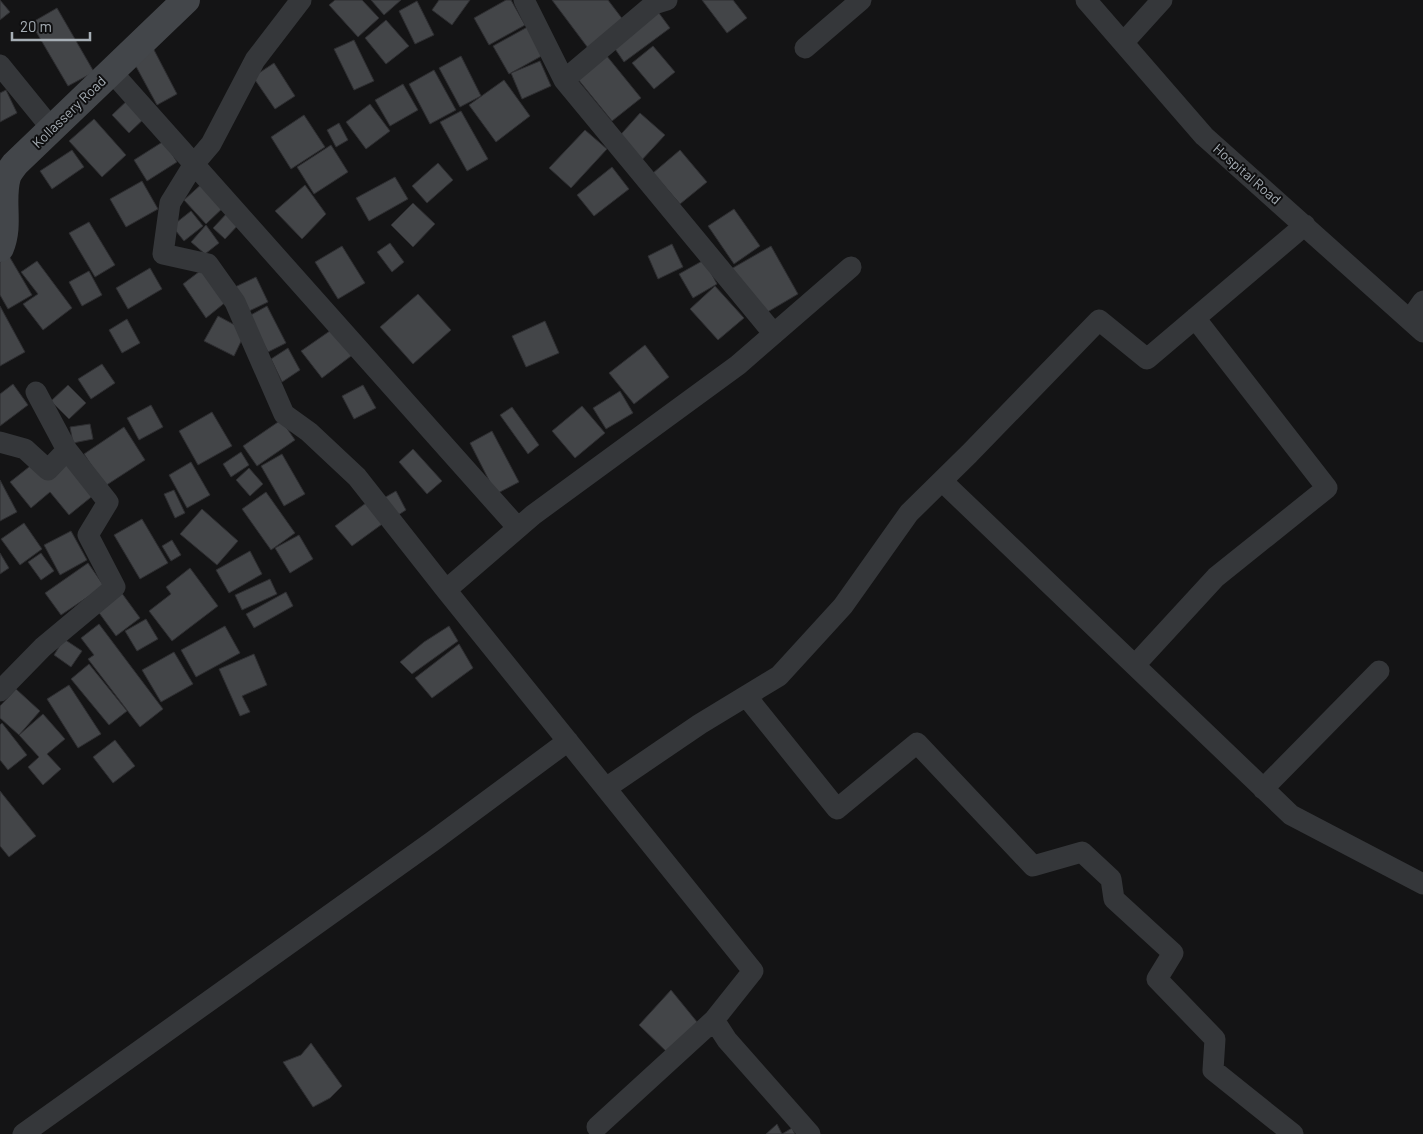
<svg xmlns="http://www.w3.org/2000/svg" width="1423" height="1134" font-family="Barlow,sans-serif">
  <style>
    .building { fill: #434548; stroke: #2e2e31 }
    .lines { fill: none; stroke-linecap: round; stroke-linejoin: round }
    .street { stroke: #35373a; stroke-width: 21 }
    .secondary { stroke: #43464a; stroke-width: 28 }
    .labels { text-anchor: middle; stroke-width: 4; stroke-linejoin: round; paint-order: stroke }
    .street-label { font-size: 14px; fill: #a6aeb5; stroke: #0f0f10 }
  </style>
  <rect width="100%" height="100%" fill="#141415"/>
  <!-- building -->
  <path class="building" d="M 0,0 L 10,12 L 0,20 Z
    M 335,0 L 362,0 L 379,18 L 358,37 L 329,5 Z
    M 371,0 L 401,0 L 384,15 Z
    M 439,0 L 470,0 L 452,25 L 432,10 Z
    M 506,0 L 511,0 L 525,25 L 489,45 L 474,18 Z
    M 552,0 L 608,0 L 627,25 L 591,52 Z
    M 702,0 L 733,0 L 747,18 L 727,33 Z
    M 417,1 L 434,35 L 415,44 L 399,11 Z
    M 57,8 L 94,72 L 68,86 L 31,23 Z
    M 656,9 L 670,28 L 624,62 L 611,43 Z
    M 386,20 L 409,46 L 386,64 L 365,38 Z
    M 531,25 L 547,53 L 509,74 L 493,46 Z
    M 354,40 L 374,81 L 354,90 L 334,49 Z
    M 653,46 L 675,72 L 654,89 L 632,63 Z
    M 153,48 L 177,94 L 157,105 L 132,59 Z
    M 606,55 L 641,98 L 612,121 L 577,78 Z
    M 461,56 L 481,96 L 460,107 L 439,68 Z
    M 540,61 L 551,86 L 522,99 L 511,73 Z
    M 274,63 L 295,96 L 275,109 L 253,77 Z
    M 434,70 L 456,110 L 430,124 L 409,84 Z
    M 504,80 L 530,116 L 496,142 L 469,105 Z
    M 403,84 L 418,110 L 390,126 L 375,100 Z
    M 6,90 L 17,113 L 0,122 L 0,93 Z
    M 132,96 L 149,114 L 129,133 L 112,115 Z
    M 370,104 L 390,131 L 366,149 L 346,122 Z
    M 461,111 L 488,159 L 467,171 L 440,122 Z
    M 640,113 L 665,135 L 639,163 L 615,141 Z
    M 304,115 L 325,147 L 291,169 L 271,137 Z
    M 94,119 L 126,155 L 102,177 L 69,141 Z
    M 339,123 L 348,140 L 336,147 L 327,130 Z
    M 585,130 L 607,149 L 571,188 L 549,168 Z
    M 164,141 L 177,162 L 147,181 L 134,160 Z
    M 331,145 L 348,172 L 314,194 L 297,167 Z
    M 72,150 L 84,167 L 52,189 L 40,171 Z
    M 680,150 L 707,182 L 680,204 L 653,173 Z
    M 438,163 L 453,180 L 427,203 L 412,186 Z
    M 612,167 L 629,189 L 594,216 L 577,195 Z
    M 395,177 L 408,199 L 369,221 L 356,198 Z
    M 142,181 L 158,209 L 126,227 L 110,199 Z
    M 205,181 L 227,204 L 206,224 L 184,200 Z
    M 305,185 L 326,214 L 302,239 L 275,211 Z
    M 413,203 L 435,224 L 413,247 L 391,225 Z
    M 734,209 L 760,246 L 734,264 L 708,226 Z
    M 191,211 L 203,226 L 184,241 L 172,226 Z
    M 229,211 L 241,222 L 225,239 L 213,228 Z
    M 89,222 L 115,265 L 95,277 L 69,233 Z
    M 206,225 L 219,243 L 205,254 L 191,242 Z
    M 390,243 L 404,262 L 392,272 L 377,252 Z
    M 672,244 L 683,267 L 658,279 L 648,256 Z
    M 342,246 L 365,283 L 338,299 L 315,262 Z
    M 771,246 L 798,294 L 759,317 L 731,269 Z
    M 9,256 L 32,295 L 8,309 L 0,295 L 0,262 Z
    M 704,260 L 717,284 L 693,298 L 679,274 Z
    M 37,261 L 72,308 L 43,330 L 23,304 L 38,294 L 21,272 Z
    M 150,268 L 162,289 L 128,309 L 116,288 Z
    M 204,268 L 227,301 L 206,318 L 183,284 Z
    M 89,271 L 102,295 L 82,306 L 69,282 Z
    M 256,277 L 268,302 L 247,312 L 235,287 Z
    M 715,286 L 744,318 L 718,340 L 690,309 Z
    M 418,294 L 451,330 L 413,364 L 380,327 Z
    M 0,306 L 25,352 L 0,366 Z
    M 267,306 L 286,343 L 268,352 L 249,316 Z
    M 218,316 L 246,331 L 234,356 L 204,341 Z
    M 127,319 L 140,343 L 122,353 L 109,330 Z
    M 545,321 L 559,353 L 526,367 L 512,336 Z
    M 337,326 L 355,353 L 322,378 L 301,351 Z
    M 645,345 L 669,377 L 634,404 L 609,373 Z
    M 288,348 L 300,370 L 282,382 L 271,359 Z
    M 102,364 L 115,383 L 91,399 L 78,379 Z
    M 13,384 L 28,405 L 0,426 L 0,394 Z
    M 68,385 L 86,403 L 69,419 L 51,401 Z
    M 363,385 L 376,408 L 354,419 L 342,396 Z
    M 620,391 L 633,413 L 606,429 L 593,408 Z
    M 151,405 L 163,427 L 139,440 L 127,418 Z
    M 582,406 L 605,433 L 575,458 L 552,431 Z
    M 512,407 L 539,445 L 528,454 L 500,415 Z
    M 212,412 L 232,446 L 198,465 L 179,431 Z
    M 281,420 L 295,440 L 257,466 L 243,446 Z
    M 90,424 L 93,439 L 73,443 L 70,427 Z
    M 124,427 L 145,460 L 105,486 L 84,454 Z
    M 492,431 L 519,482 L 496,494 L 470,443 Z
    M 413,449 L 442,481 L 427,494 L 399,462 Z
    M 241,452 L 249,465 L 231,477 L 223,464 Z
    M 282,454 L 305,494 L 284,506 L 261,466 Z
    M 191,462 L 210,495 L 187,508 L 169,475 Z
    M 34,463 L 70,463 L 95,494 L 69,515 L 50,492 L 31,508 L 10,482 Z
    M 249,468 L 263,484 L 250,496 L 236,480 Z
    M 0,480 L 17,512 L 0,521 Z
    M 174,490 L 185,513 L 175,518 L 164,494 Z
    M 396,491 L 406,510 L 395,517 L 384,498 Z
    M 266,492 L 295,533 L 271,550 L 242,509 Z
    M 370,500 L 385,522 L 352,546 L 335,526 Z
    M 202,509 L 238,541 L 217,565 L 180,534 Z
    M 142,519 L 168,563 L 140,579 L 114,535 Z
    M 24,523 L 42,549 L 20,565 L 1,539 Z
    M 71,531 L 87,560 L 60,575 L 44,545 Z
    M 299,535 L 313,559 L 290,573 L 275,548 Z
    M 172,540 L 181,555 L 171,561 L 162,546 Z
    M 250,551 L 262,574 L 229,593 L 216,570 Z
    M 0,553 L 9,568 L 0,574 Z
    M 41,553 L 54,571 L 41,580 L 28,562 Z
    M 88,563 L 104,586 L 61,615 L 45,593 Z
    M 190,568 L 218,606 L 172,641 L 149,611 L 171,594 L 166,587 Z
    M 270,579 L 277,594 L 242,610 L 235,595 Z
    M 121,592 L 140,618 L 116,636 L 97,610 Z
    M 286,592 L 293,606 L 254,628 L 246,614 Z
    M 146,619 L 158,639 L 137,651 L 125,631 Z
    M 99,624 L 163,709 L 140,727 L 88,659 L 94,655 L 81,638 Z
    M 225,626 L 240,653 L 196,677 L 181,650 Z
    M 449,626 L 458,641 L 412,674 L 400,662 L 424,642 Z
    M 64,639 L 82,651 L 71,667 L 54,655 Z
    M 459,644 L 473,668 L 432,698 L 415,678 Z
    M 174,652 L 193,684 L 161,702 L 142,670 Z
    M 254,654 L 267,685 L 242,696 L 250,712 L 240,716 L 219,669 Z
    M 89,664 L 127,711 L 109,725 L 71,679 Z
    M 69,685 L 101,734 L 78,748 L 47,699 Z
    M 16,689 L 40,711 L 19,735 L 0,718 L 0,706 Z
    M 43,714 L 65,739 L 47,754 L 61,769 L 43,785 L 28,767 L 39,757 L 19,735 Z
    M 2,723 L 27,755 L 8,770 L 0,760 L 0,725 Z
    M 115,740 L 135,766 L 113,783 L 93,757 Z
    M 0,791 L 36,836 L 9,857 L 0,846 Z
    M 671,990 L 702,1028 L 671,1056 L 639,1025 Z
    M 311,1043 L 342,1086 L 330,1098 L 313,1107 L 283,1062 L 301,1055 Z
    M 777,1124 L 782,1134 L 792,1128 L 795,1134 L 766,1134 Z"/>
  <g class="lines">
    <!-- street -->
    <path class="street" d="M 301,0 L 255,60 L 211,144 L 194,164 L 170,203 L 163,254 L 208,264 L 235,302 L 284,414 L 309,432 L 357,477 L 446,590 L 753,971 L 714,1020 L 727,1040 L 810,1134
      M 524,0 L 564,80 L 774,334
      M 1086,0 L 1204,136 L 1423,332
      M 1123,43 L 1162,0
      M 805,48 L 861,0
      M 0,65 L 52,129
      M 111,71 L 518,528
      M 564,80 L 654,4 L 667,0
      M 1411,318 L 1423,301
      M 36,392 L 67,450
      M 0,442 L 25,449 L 48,470 L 67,450 L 108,502 L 88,535 L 115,587 L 43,647 L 0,691
      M 942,481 L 1291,815 L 1423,884
      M 446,590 L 533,515 L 738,365 L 851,267
      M 1135,665 L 1216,577 L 1327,488 L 1195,318
      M 746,696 L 837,809 L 917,743 L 1033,866 L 1082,852 L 1111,879 L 1114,899 L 1173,953 L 1157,979 L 1215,1039 L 1213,1070 L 1293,1134
      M 606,788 L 700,724 L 779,676 L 843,606 L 909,513 L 969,454 L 1099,320 L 1147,359 L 1305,225
      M 1263,789 L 1379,671
      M 597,1127 L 714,1020
      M 23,1134 L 433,841 L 568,741"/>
    <!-- secondary -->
    <path class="secondary" d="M 0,248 C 10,225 0,200 7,177 C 8,173 12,168 15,164 L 186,0"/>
  </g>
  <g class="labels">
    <!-- street labels -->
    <g class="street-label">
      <text transform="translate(69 112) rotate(-44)" y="5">Kollassery Road</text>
      <text transform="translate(1247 174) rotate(41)" y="5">Hospital Road</text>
    </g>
  </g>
  <!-- scale -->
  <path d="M12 32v8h78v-8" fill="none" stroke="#a6aeb5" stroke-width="2.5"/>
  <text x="20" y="32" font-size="15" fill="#a6aeb5" stroke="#0f0f10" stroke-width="4" paint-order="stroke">20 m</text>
</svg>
